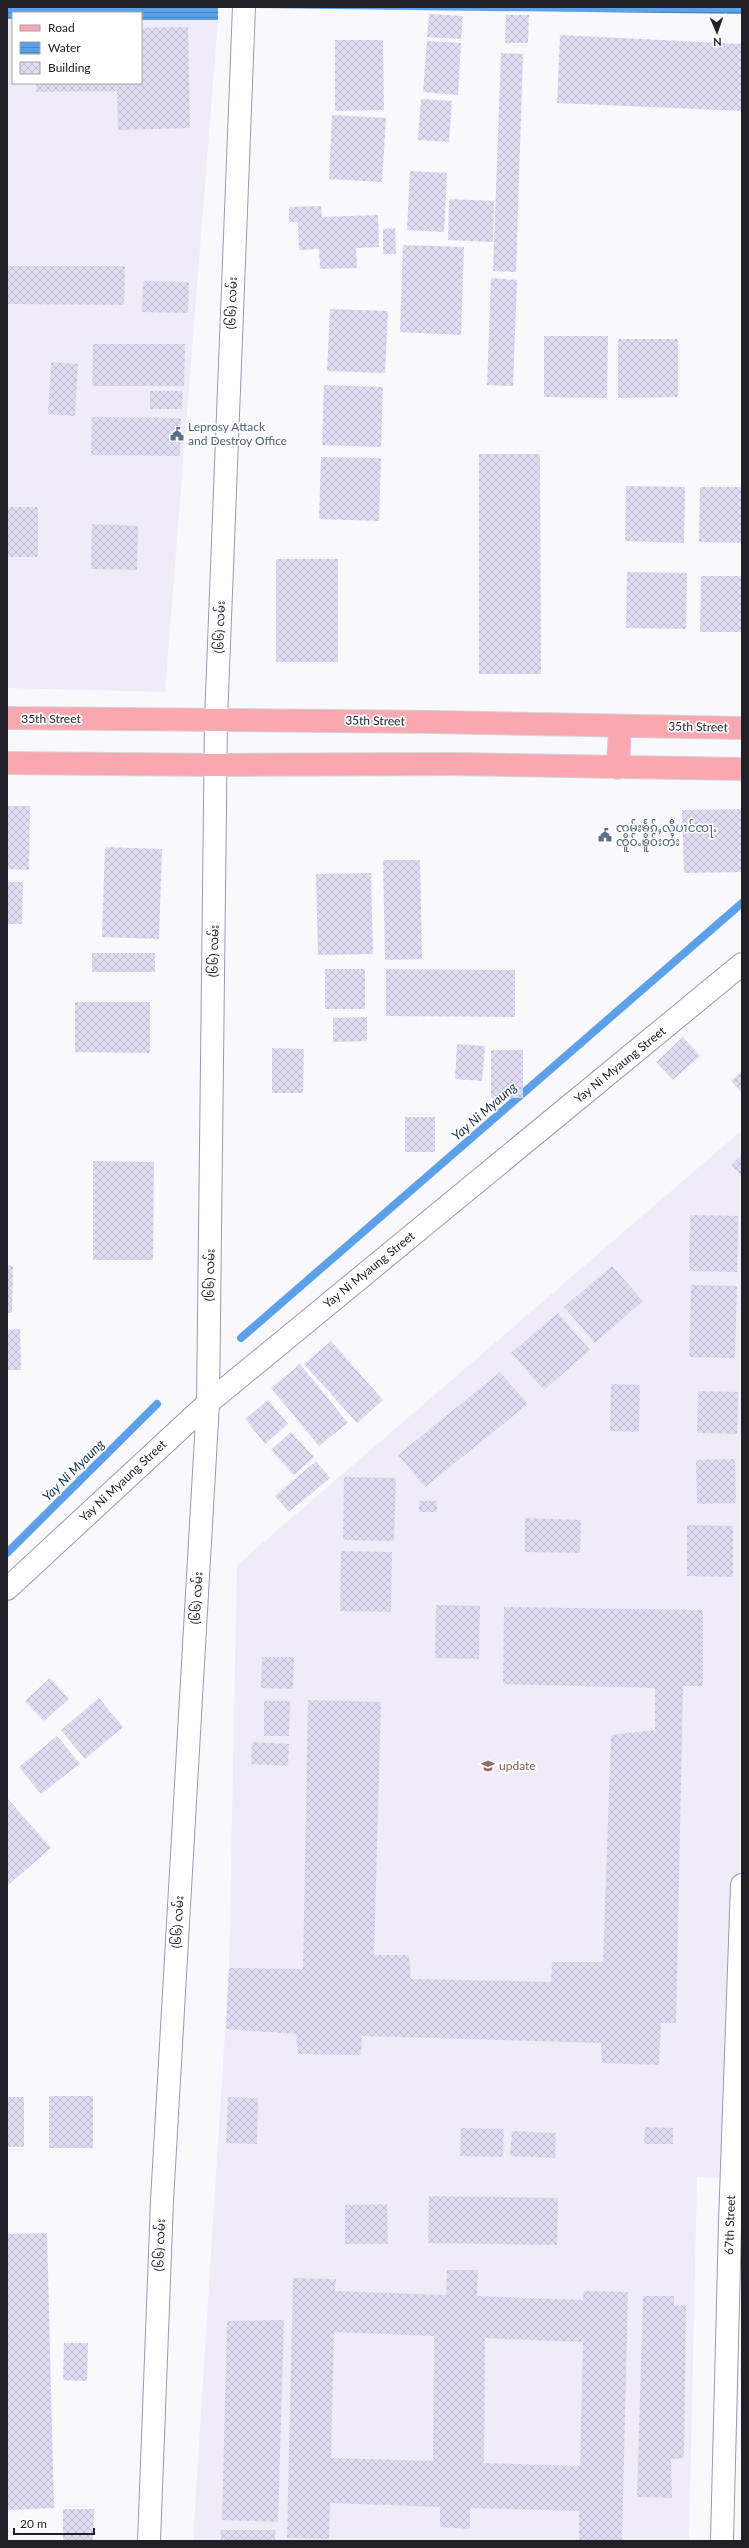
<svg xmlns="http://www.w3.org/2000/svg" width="749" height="2548" font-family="Lato,'Noto Sans Myanmar',sans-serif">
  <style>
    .built { fill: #efecf8 }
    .water { fill: url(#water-rules) }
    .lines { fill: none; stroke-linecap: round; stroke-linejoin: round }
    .stream { stroke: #5ba0e8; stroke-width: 8 }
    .building { fill: url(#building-cross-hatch); fill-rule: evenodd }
    .minor-casing { stroke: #9d99ad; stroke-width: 24 }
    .tertiary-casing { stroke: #9d99ad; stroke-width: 24 }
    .primary-casing { stroke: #d3d2d4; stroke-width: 24 }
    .minor { stroke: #fff; stroke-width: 22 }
    .tertiary { stroke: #fff; stroke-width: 22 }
    .primary { stroke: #f9a7b0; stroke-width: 22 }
    .labels { text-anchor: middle; stroke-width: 3.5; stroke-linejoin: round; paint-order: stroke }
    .street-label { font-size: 12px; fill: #212028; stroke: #fff }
    .service-label { font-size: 12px; fill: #4e5e75; stroke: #fff; text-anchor: start }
    .education-label { font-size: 12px; fill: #785e54; stroke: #fff; text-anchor: start }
    .water-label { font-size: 13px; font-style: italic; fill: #112e4b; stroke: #fff }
  </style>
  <defs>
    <pattern id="water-rules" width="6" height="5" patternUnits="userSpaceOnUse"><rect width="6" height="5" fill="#5ba0e8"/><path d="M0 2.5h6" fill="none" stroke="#4b82bc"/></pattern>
    <pattern id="building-cross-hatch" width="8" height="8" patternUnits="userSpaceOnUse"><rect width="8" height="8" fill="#dfdbf1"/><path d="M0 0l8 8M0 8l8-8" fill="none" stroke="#bfbccf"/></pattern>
  </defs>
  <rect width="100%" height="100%" fill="#f9f8fd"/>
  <!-- built -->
  <path class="built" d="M 7,19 L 13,19 L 13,83 L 141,83 L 141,20 L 218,20 L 165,692 L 7,688 Z
    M 742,1130 L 742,2179 L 697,2177 L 689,2541 L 193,2541 L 229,1968 L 237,1565 Z"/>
  <!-- water -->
  <path class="water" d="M 7,7 L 218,7 L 218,20 L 141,20 L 141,13 L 13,13 L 13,19 L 7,19 Z
    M 255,7 L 742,7 L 742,14 L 255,8 Z"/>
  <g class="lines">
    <!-- stream -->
    <path class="stream" d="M 241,1338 L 742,903
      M 7,1553 L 157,1404"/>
  </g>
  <!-- building -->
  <path class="building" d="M 429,14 L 463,16 L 461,39 L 427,37 Z
    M 506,15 L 529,15 L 528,43 L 505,43 Z
    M 188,27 L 190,128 L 118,130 L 117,91 L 36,92 L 36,83 L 141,83 L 141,28 Z
    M 560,35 L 742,44 L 742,111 L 557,103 Z
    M 335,40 L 383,40 L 384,110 L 335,111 Z
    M 427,41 L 461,43 L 458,95 L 423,92 Z
    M 501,53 L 523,54 L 516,272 L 493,271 Z
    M 421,99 L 452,101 L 449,142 L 418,140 Z
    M 332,115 L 386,118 L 382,182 L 329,179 Z
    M 410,171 L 447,173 L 444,232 L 407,230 Z
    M 449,199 L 494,201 L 493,242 L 448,240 Z
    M 321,206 L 322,217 L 378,215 L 379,247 L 356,248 L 357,268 L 320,269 L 319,249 L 299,250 L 298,222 L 289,222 L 289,207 Z
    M 395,228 L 396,254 L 383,254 L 383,229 Z
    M 403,245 L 464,247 L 461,335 L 400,332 Z
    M 7,266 L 125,266 L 124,305 L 7,304 Z
    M 491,278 L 517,280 L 513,386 L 487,385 Z
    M 143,281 L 189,282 L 188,313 L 142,312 Z
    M 330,309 L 388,311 L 385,373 L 327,371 Z
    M 544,336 L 608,336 L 607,398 L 544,397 Z
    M 618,339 L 678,339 L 678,397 L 618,398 Z
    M 93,344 L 185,344 L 184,386 L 92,386 Z
    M 51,362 L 78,364 L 75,416 L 48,414 Z
    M 324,385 L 383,387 L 381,447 L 322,445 Z
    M 150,391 L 183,391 L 182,409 L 150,409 Z
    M 92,417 L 181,418 L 180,456 L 91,455 Z
    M 479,454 L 540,454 L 541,674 L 479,674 Z
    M 321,457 L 381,458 L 379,521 L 319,519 Z
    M 626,486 L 685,487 L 684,543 L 625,541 Z
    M 700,487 L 742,487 L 742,543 L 699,542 Z
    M 7,507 L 38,507 L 38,557 L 7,557 Z
    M 92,524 L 138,526 L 137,570 L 91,569 Z
    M 276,559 L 338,559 L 338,662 L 276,662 Z
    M 627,572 L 687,573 L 686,629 L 626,628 Z
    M 701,576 L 742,576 L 742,632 L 700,632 Z
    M 7,806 L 30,806 L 29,870 L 7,869 Z
    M 742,809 L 742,872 L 684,873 L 682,810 Z
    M 105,847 L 162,849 L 159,939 L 102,937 Z
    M 383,860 L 420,860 L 422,959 L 385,960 Z
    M 371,873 L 373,954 L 318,955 L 316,874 Z
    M 7,882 L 23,882 L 22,924 L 7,924 Z
    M 92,953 L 155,953 L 155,972 L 92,972 Z
    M 325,969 L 365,969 L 365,1009 L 325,1009 Z
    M 386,969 L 515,970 L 515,1017 L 386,1016 Z
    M 75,1002 L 150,1002 L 150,1053 L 75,1052 Z
    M 367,1017 L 367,1041 L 333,1042 L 333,1018 Z
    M 683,1037 L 700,1056 L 673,1080 L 656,1062 Z
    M 457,1044 L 485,1046 L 482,1081 L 455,1079 Z
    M 272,1048 L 304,1049 L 303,1093 L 272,1093 Z
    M 491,1050 L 523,1050 L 523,1098 L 491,1098 Z
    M 742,1071 L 742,1093 L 731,1081 Z
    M 405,1117 L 435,1117 L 435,1152 L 405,1152 Z
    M 742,1155 L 742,1177 L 731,1165 Z
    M 93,1161 L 154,1162 L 153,1260 L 93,1260 Z
    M 690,1215 L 738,1216 L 737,1272 L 689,1271 Z
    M 7,1265 L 13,1266 L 12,1313 L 7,1313 Z
    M 612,1266 L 643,1301 L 595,1343 L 564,1307 Z
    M 691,1285 L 737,1286 L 735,1358 L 689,1357 Z
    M 558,1313 L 590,1350 L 544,1390 L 511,1353 Z
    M 20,1329 L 21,1370 L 7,1370 L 7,1330 Z
    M 331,1341 L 383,1400 L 357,1423 L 304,1364 Z
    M 300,1364 L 348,1423 L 319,1446 L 271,1388 Z
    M 500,1372 L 528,1404 L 425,1487 L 398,1455 Z
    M 611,1384 L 640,1385 L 639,1432 L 610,1431 Z
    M 698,1391 L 738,1392 L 737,1434 L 697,1433 Z
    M 268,1400 L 288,1424 L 265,1444 L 245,1419 Z
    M 291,1432 L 314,1457 L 294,1475 L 271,1450 Z
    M 735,1459 L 736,1503 L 697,1504 L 696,1460 Z
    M 316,1461 L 330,1478 L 289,1512 L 275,1496 Z
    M 344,1477 L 396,1478 L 394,1541 L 343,1540 Z
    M 419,1501 L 437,1501 L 437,1512 L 419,1512 Z
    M 525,1518 L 581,1520 L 580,1553 L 525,1552 Z
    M 687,1525 L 733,1526 L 733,1577 L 687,1576 Z
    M 341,1551 L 392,1552 L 391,1612 L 340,1611 Z
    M 436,1605 L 480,1606 L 479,1659 L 435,1658 Z
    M 504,1607 L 703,1610 L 703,1686 L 683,1686 L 676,2023 L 661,2023 L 659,2065 L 602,2063 L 601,2043 L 362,2036 L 361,2055 L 298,2054 L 296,2034 L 226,2029 L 229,1968 L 303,1969 L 308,1700 L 381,1702 L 374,1955 L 409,1955 L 411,1979 L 551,1982 L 552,1962 L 603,1962 L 611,1735 L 655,1730 L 655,1688 L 503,1684 Z
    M 262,1657 L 294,1657 L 293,1689 L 261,1688 Z
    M 50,1678 L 69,1699 L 44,1721 L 25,1701 Z
    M 99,1698 L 123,1727 L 85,1759 L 61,1730 Z
    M 264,1701 L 290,1701 L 289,1736 L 264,1736 Z
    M 57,1736 L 80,1764 L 41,1794 L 19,1767 Z
    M 252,1742 L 289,1744 L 288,1766 L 251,1764 Z
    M 7,1798 L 51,1848 L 7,1886 Z
    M 49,2096 L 93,2096 L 93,2148 L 49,2148 Z
    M 7,2097 L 24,2097 L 24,2147 L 7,2147 Z
    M 228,2097 L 258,2098 L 257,2144 L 226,2143 Z
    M 645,2127 L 673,2128 L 673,2144 L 644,2144 Z
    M 461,2128 L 504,2129 L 503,2157 L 460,2156 Z
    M 512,2131 L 556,2133 L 555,2158 L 510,2156 Z
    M 429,2196 L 558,2198 L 557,2245 L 428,2243 Z
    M 387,2204 L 388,2244 L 345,2244 L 345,2205 Z
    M 47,2233 L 54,2508 L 7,2510 L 7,2234 Z
    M 447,2270 L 478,2270 L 477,2296 L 583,2300 L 584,2291 L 628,2292 L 622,2541 L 579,2541 L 579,2511 L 470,2508 L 470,2529 L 440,2527 L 440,2507 L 330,2503 L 329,2539 L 287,2538 L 293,2278 L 336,2279 L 335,2291 L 446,2295 ZM 334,2332 L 434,2336 L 433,2461 L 331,2458 ZM 485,2338 L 583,2342 L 580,2466 L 484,2463 Z
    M 643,2296 L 674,2296 L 674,2306 L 686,2305 L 684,2458 L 671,2459 L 672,2498 L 637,2497 Z
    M 284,2320 L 278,2522 L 222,2520 L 227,2321 Z
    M 64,2343 L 88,2343 L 87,2381 L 63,2380 Z
    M 63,2509 L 94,2509 L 93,2541 L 63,2541 Z
    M 221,2530 L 275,2530 L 275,2541 L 221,2541 Z"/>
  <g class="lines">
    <!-- minor casing -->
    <g class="minor-casing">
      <path id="minor" d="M 7,1589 L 208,1403 L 742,964
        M 722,2541 L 730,2223 L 742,1885"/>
    </g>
    <!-- tertiary casing -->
    <g class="tertiary-casing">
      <path id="tertiary" d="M 149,2541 L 162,2201 L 208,1403 L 216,720 L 244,7"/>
    </g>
    <!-- primary casing -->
    <g class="primary-casing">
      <path id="primary" d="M 7,718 L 433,722 L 742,728
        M 7,763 L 216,765 L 454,764 L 742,769
        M 618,768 L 620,726"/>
    </g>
    <!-- minor -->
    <use href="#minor" class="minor"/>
    <!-- tertiary -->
    <use href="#tertiary" class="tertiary"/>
    <!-- primary -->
    <use href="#primary" class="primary"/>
  </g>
  <!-- icons -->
  <defs>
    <g id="civic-bare" transform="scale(1.08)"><path d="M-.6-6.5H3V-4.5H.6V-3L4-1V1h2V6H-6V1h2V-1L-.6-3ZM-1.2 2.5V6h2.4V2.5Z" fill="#5c6f8a" stroke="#fff" stroke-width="2.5" paint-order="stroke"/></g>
    <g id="university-bare" transform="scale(1.08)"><path d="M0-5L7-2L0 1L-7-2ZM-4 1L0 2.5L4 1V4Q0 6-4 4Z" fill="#8d6e63" stroke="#fff" stroke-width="2.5" paint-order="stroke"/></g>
  </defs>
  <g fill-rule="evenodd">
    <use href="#civic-bare" x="177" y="434"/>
    <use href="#civic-bare" x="605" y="835"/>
    <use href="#university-bare" x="488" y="1766"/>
  </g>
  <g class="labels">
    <!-- street labels -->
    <g class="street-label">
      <text transform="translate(232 303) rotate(-88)" y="4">(၆၆) လမ်း</text>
      <text transform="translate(220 627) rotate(-88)" y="4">(၆၆) လမ်း</text>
      <text x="51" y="723">35th Street</text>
      <text transform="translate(375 721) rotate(1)" y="4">35th Street</text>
      <text transform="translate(698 727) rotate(1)" y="4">35th Street</text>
      <text transform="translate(214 951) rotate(-89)" y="4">(၆၆) လမ်း</text>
      <text transform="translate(620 1065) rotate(-39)" y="4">Yay Ni Myaung Street</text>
      <text transform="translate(369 1270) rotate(-39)" y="4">Yay Ni Myaung Street</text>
      <text transform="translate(210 1275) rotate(-89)" y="4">(၆၆) လမ်း</text>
      <text transform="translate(123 1481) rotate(-43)" y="4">Yay Ni Myaung Street</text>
      <text transform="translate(197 1598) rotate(-87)" y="4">(၆၆) လမ်း</text>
      <text transform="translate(178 1922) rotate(-87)" y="4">(၆၆) လမ်း</text>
      <text transform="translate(730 2225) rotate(-88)" y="4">67th Street</text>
      <text transform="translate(160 2245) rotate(-88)" y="4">(၆၆) လမ်း</text>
    </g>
    <!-- service labels -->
    <g class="service-label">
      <text x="188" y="431">Leprosy Attack<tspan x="188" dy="14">and Destroy Office</tspan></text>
      <text x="616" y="832">ၸုမ်းၶႅၵ်ႇလီပၢင်ၸႃႉ<tspan x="616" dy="14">ၸိူဝ်ႉၶိူဝ်းတႆး</tspan></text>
    </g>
    <!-- education labels -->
    <g class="education-label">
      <text x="499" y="1770">update</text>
    </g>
    <!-- water labels -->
    <g class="water-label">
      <text transform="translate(484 1111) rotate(-41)" y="5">Yay Ni Myaung</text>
      <text transform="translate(73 1470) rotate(-45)" y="5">Yay Ni Myaung</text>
    </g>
  </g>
  <!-- border -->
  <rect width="749" height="2548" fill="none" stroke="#212028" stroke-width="16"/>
  <!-- legend -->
  <rect x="12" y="12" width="130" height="72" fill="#ffffff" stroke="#a6a6a9"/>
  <rect x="20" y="25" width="20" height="6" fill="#f9a7b0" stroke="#a6a6a9"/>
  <text x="48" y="32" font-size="12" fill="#212028">Road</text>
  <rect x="20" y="42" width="20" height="12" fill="url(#water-rules)" stroke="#a6a6a9"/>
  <text x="48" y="52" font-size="12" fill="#212028">Water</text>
  <rect x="20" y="62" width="20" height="12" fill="url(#building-cross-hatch)" stroke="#a6a6a9"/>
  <text x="48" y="72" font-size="12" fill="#212028">Building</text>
  <!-- north arrow -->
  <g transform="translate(717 32) rotate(178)" stroke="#ffffff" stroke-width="3" paint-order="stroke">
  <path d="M0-3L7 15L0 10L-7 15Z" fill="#212028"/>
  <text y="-6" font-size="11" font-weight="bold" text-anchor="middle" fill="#212028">N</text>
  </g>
  <!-- scale -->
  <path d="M14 2528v6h80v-6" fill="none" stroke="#212028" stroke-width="2"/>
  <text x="20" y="2528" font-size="12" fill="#212028" stroke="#ffffff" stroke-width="3" paint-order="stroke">20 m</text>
</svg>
